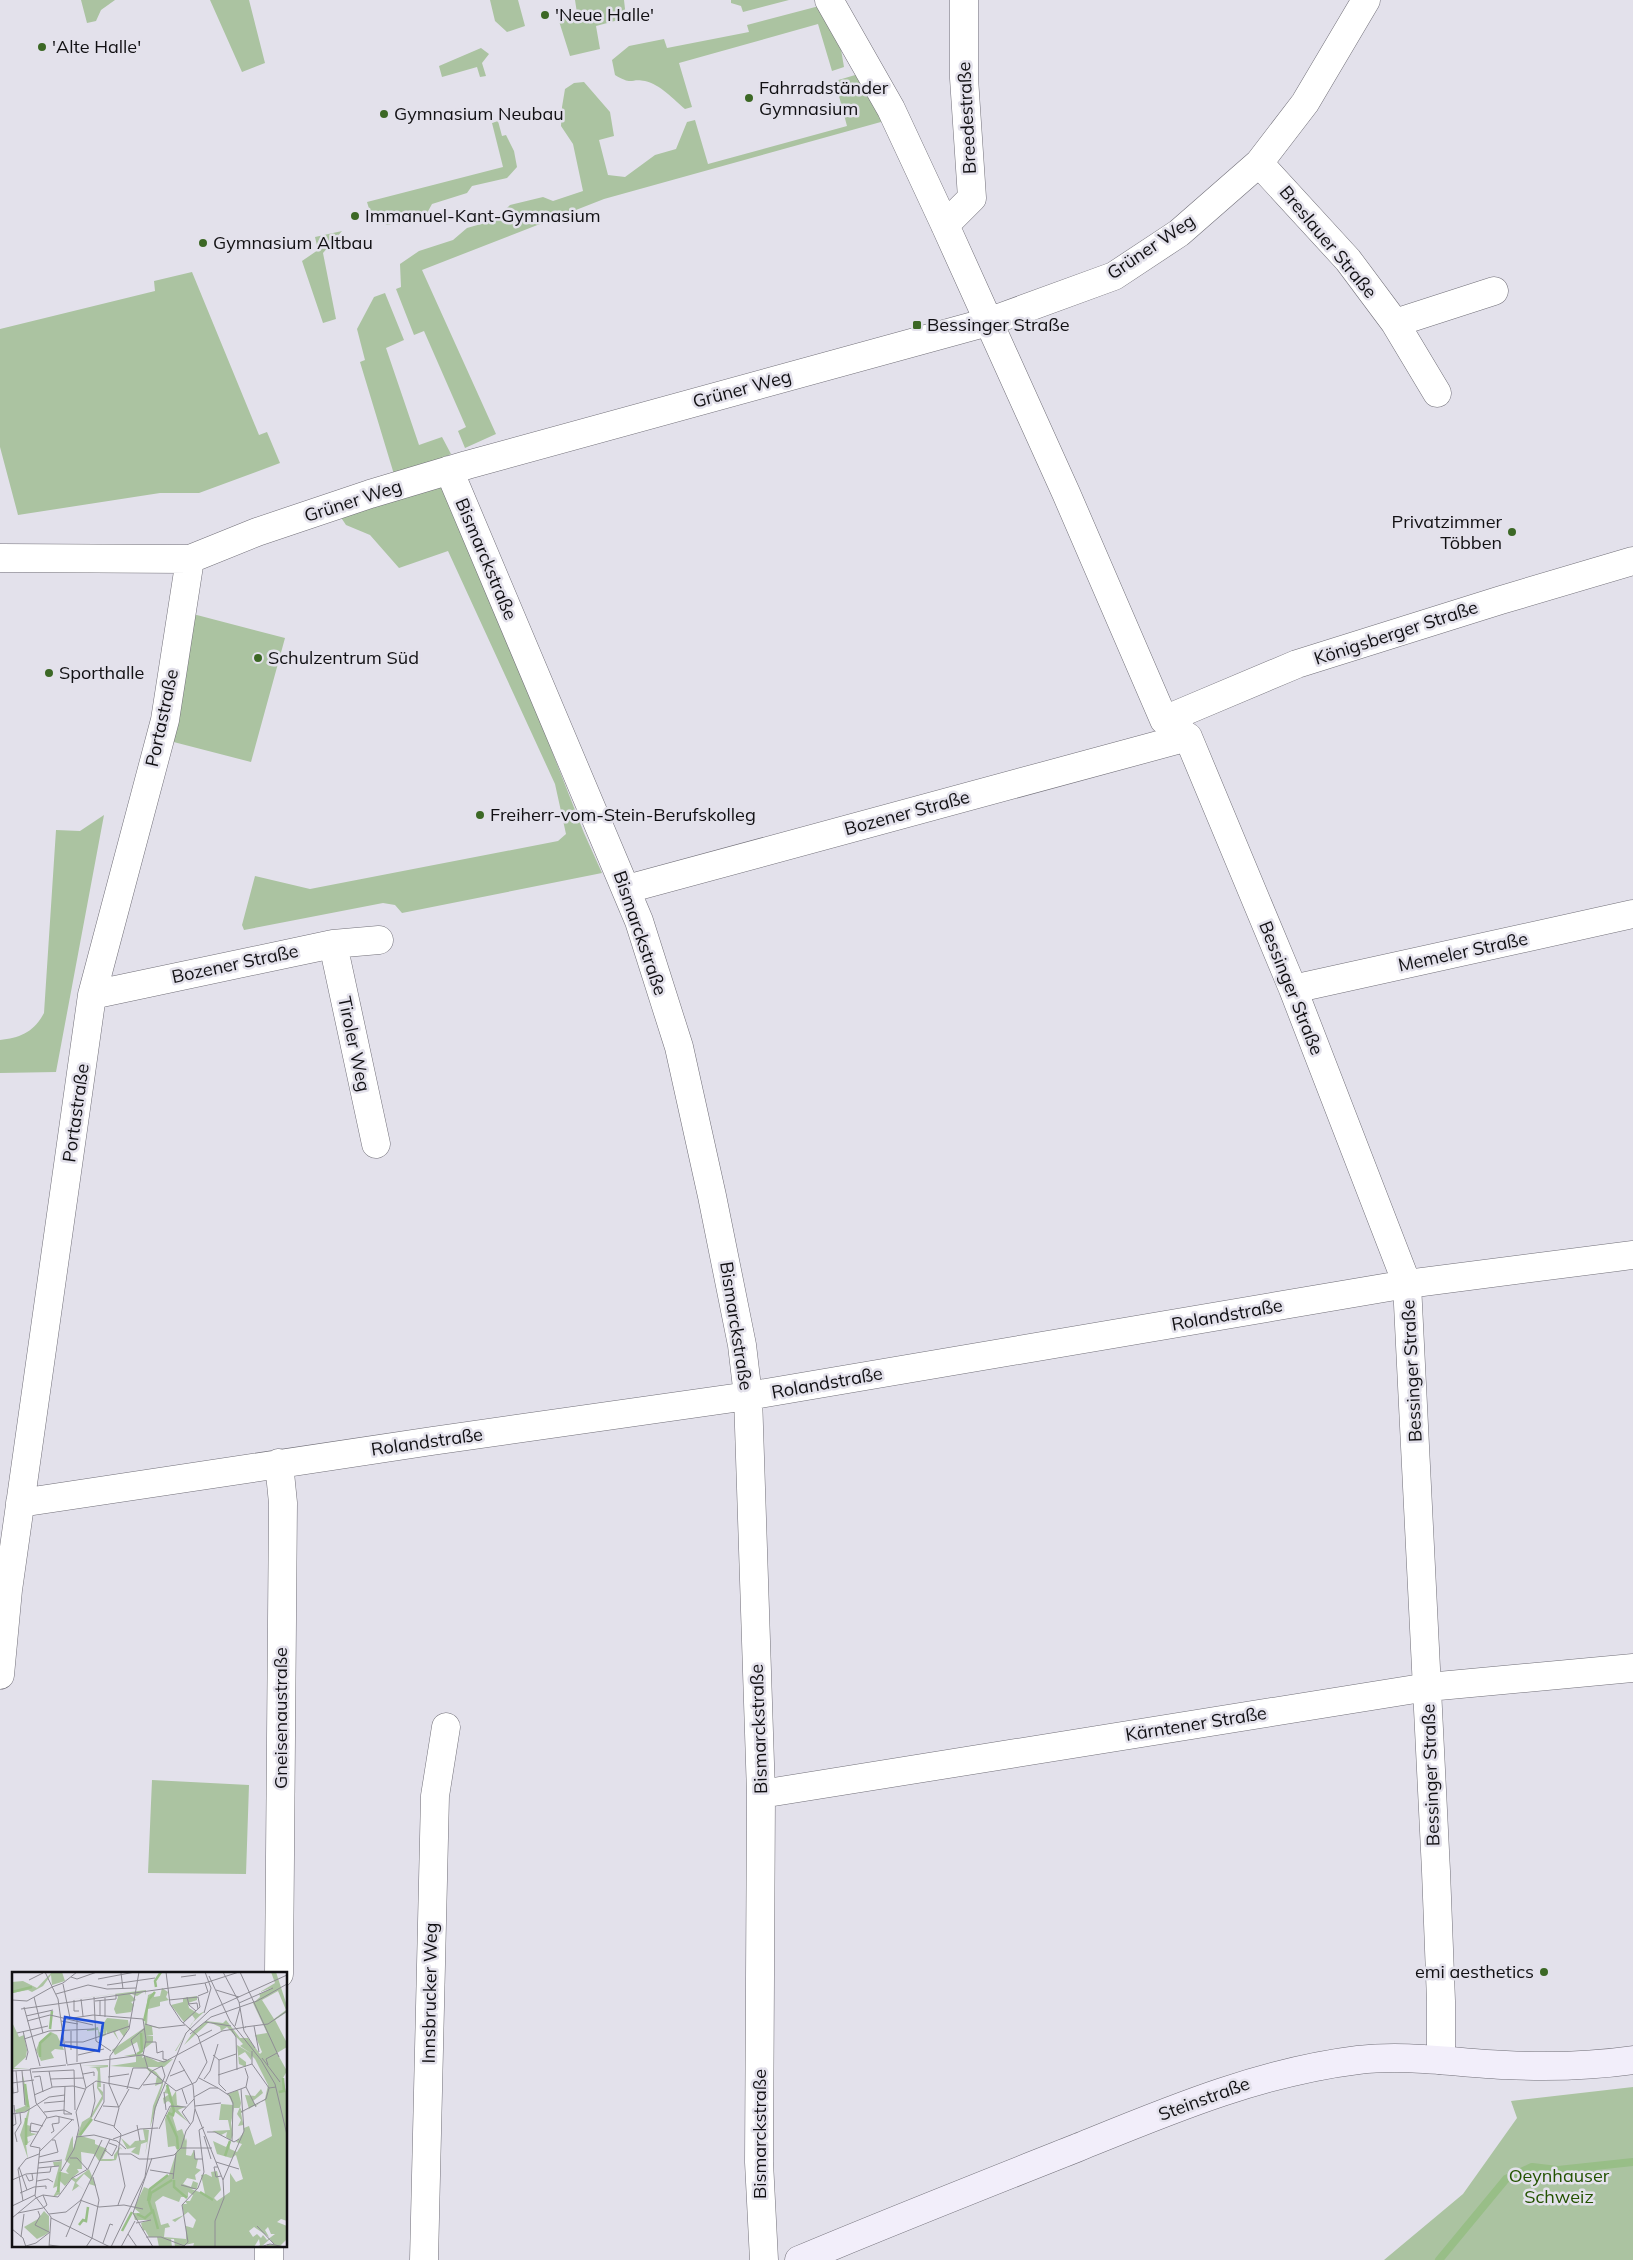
<svg xmlns="http://www.w3.org/2000/svg" width="1633" height="2260" font-family="Mulish,sans-serif">
  <style>
    .green { fill: #abc3a1 }
    .lines { fill: none; stroke-linecap: round; stroke-linejoin: round }
    .stream { stroke: #98be87; stroke-width: 8 }
    .minor-casing { stroke: #716f78; stroke-width: 29 }
    .secondary-casing { stroke: #716f78; stroke-width: 29 }
    .minor { stroke: #fff; stroke-width: 28 }
    .secondary { stroke: #f2eefa; stroke-width: 28 }
    .poi-dot { fill: #3c6825; stroke: #e3e1eb; stroke-width: 2 }
    .labels { text-anchor: middle; stroke-width: 5; stroke-linejoin: round; paint-order: stroke }
    .poi-label { font-size: 18px; fill: #111013; stroke: #e3e1eb; text-anchor: start }
    .street-label { font-size: 18px; fill: #111013; stroke: #e3e1eb }
    .park-label { font-size: 18px; fill: #235200; stroke: #e3e1eb }
    .inset-river { fill: none; stroke: #98be87; stroke-width: 2.5 }
    .inset-road { fill: none; stroke: #8f8d95; stroke-width: 1 }
    .view { fill: #1d4ed8; fill-opacity: 0.15; stroke: #1d4ed8; stroke-width: 2.5 }
    .inset-edge { fill: none; stroke: #111013; stroke-width: 2.5 }
  </style>
  <rect width="100%" height="100%" fill="#e3e1eb"/>
  <!-- green -->
  <path class="green" d="M 81,0 L 115,0 L 101,10 L 96,21 L 87,23 Z
    M 210,0 L 249,0 L 265,63 L 242,72 Z
    M 490,0 L 518,0 L 525,26 L 507,32 L 495,21 Z
    M 575,0 L 624,0 L 626,18 L 596,26 L 600,49 L 570,56 L 558,18 L 577,13 Z
    M 731,0 L 789,0 L 743,12 L 741,6 L 731,3 Z
    M 823,5 L 838,32 L 844,67 L 832,71 L 818,24 L 679,63 L 692,107 L 685,109 C 674,100 660,84 645,81 C 630,78 633,86 615,75 L 612,60 L 629,46 L 664,39 L 667,48 L 749,32 L 747,25 Z
    M 481,48 L 489,54 L 482,63 L 486,76 L 480,77 L 477,67 L 442,77 L 439,66 Z
    M 862,73 L 888,120 L 604,199 L 422,270 L 496,434 L 465,448 L 458,431 L 466,427 L 424,331 L 414,335 L 396,289 L 401,287 L 400,264 L 419,251 L 453,240 L 467,228 L 495,220 L 510,205 L 543,197 L 553,201 L 583,191 L 573,144 L 561,126 L 562,107 L 565,89 L 574,83 L 584,82 L 610,112 L 614,136 L 599,140 L 608,175 L 625,177 L 655,155 L 676,149 L 687,122 L 695,120 L 708,164 L 847,126 L 835,81 Z
    M 498,121 L 502,136 L 506,135 L 514,151 L 517,167 L 507,178 L 472,186 L 467,193 L 432,204 L 426,215 L 387,225 L 370,212 L 367,202 L 503,167 L 492,123 Z
    M 342,231 L 323,253 L 336,319 L 323,323 L 302,261 L 318,250 L 315,237 Z
    M 192,272 L 259,435 L 267,432 L 280,463 L 199,493 L 160,493 L 18,515 L 0,447 L 0,329 L 155,291 L 154,281 Z
    M 385,293 L 404,340 L 386,348 L 419,445 L 442,437 L 451,454 L 396,481 L 360,362 L 365,360 L 357,329 L 374,297 Z
    M 447,483 L 584,833 L 602,873 L 402,913 L 395,905 L 383,903 L 244,930 L 242,925 L 255,876 L 310,889 L 558,841 L 566,834 L 555,784 L 448,551 L 399,568 L 370,535 L 346,525 L 340,516 Z
    M 193,614 L 285,638 L 251,762 L 162,739 Z
    M 104,815 L 56,1072 L 0,1073 L 0,1040 C 20,1038 34,1032 44,1013 L 56,830 L 80,831 Z
    M 152,1780 L 249,1785 L 246,1874 L 148,1873 Z
    M 1633,2087 L 1633,2260 L 1384,2260 L 1463,2194 L 1517,2118 L 1511,2101 Z"/>
  <g class="lines">
    <!-- stream -->
    <path class="stream" d="M 1439,2260 L 1506,2179 L 1532,2167 L 1558,2170 L 1633,2162"/>
    <!-- minor casing -->
    <g class="minor-casing">
      <path id="minor" d="M 829,0 L 891,109 L 945,225 L 1066,493 L 1164,720 L 1188,737 L 1293,989 L 1407,1284 L 1436,1871 L 1441,2001 L 1441,2060
        M 1259,163 L 1348,260 L 1395,323 L 1437,393
        M 945,225 L 972,198 L 964,78 L 964,0
        M 1395,323 L 1494,291
        M 449,470 L 639,921 L 679,1047 L 712,1196 L 742,1345 L 748,1396 L 761,1794 L 759,2162 L 764,2260
        M 0,558 L 190,559 L 257,532 L 370,494 L 467,465 L 988,322 L 1114,276 L 1179,233 L 1259,163 L 1305,103 L 1366,0
        M 1164,720 L 1297,664 L 1501,600 L 1633,561
        M 627,889 L 1188,737
        M 333,944 L 376,1144
        M 1293,989 L 1633,914
        M 92,995 L 333,944 L 379,940
        M 20,1503 L 432,1441 L 748,1396 L 1407,1284 L 1633,1255
        M 0,1675 L 8,1590 L 92,995 L 165,720 L 190,559
        M 761,1794 L 1428,1687 L 1633,1668
        M 279,1974 L 283,1503 L 279,1463
        M 269,2260 L 269,2246
        M 424,2260 L 435,1796 L 446,1727"/>
    </g>
    <!-- secondary casing -->
    <g class="secondary-casing">
      <path id="secondary" d="M 799,2260 C 892,2221 986,2184 1079,2147 C 1170,2110 1260,2072 1358,2060 C 1407,2054 1457,2063 1506,2065 C 1549,2067 1591,2066 1633,2060"/>
    </g>
    <!-- minor -->
    <use href="#minor" class="minor"/>
    <!-- secondary -->
    <use href="#secondary" class="secondary"/>
  </g>
  <!-- markers -->
  <g class="poi-dot">
    <circle cx="545" cy="15" r="5"/>
    <circle cx="42" cy="47" r="5"/>
    <circle cx="749" cy="98" r="5"/>
    <circle cx="384" cy="114" r="5"/>
    <circle cx="355" cy="216" r="5"/>
    <circle cx="203" cy="243" r="5"/>
    <rect x="912" y="320" width="10" height="10" rx="2.5"/>
    <circle cx="1512" cy="532" r="5"/>
    <circle cx="258" cy="658" r="5"/>
    <circle cx="49" cy="673" r="5"/>
    <circle cx="480" cy="815" r="5"/>
    <circle cx="1544" cy="1972" r="5"/>
  </g>
  <g class="labels">
    <!-- poi labels -->
    <g class="poi-label">
      <text x="555" y="21">'Neue Halle'</text>
      <text x="52" y="53">'Alte Halle'</text>
      <text x="759" y="94">Fahrradständer<tspan x="759" dy="21">Gymnasium</tspan></text>
      <text x="394" y="120">Gymnasium Neubau</text>
      <text x="365" y="222">Immanuel-Kant-Gymnasium</text>
      <text x="213" y="249">Gymnasium Altbau</text>
      <text x="927" y="331">Bessinger Straße</text>
      <text x="1502" y="528" text-anchor="end">Privatzimmer<tspan x="1502" dy="21">Többen</tspan></text>
      <text x="268" y="664">Schulzentrum Süd</text>
      <text x="59" y="679">Sporthalle</text>
      <text x="490" y="821">Freiherr-vom-Stein-Berufskolleg</text>
      <text x="1534" y="1978" text-anchor="end">emi aesthetics</text>
    </g>
    <!-- street labels -->
    <g class="street-label">
      <text transform="translate(967 118) rotate(-93)" y="6">Breedestraße</text>
      <text transform="translate(1328 242) rotate(50)" y="6">Breslauer Straße</text>
      <text transform="translate(1151 247) rotate(-34)" y="6">Grüner Weg</text>
      <text transform="translate(742 389) rotate(-15)" y="6">Grüner Weg</text>
      <text transform="translate(353 501) rotate(-18)" y="6">Grüner Weg</text>
      <text transform="translate(486 559) rotate(67)" y="6">Bismarckstraße</text>
      <text transform="translate(1396 633) rotate(-18)" y="6">Königsberger Straße</text>
      <text transform="translate(162 718) rotate(-78)" y="6">Portastraße</text>
      <text transform="translate(907 813) rotate(-15)" y="6">Bozener Straße</text>
      <text transform="translate(640 933) rotate(71)" y="6">Bismarckstraße</text>
      <text transform="translate(1463 952) rotate(-12)" y="6">Memeler Straße</text>
      <text transform="translate(235 964) rotate(-12)" y="6">Bozener Straße</text>
      <text transform="translate(1291 988) rotate(68)" y="6">Bessinger Straße</text>
      <text transform="translate(354 1044) rotate(78)" y="6">Tiroler Weg</text>
      <text transform="translate(76 1113) rotate(-82)" y="6">Portastraße</text>
      <text transform="translate(1227 1315) rotate(-10)" y="6">Rolandstraße</text>
      <text transform="translate(736 1326) rotate(81)" y="6">Bismarckstraße</text>
      <text transform="translate(1412 1371) rotate(-93)" y="6">Bessinger Straße</text>
      <text transform="translate(827 1383) rotate(-10)" y="6">Rolandstraße</text>
      <text transform="translate(427 1442) rotate(-8)" y="6">Rolandstraße</text>
      <text transform="translate(281 1718) rotate(-90)" y="6">Gneisenaustraße</text>
      <text transform="translate(1196 1724) rotate(-9)" y="6">Kärntener Straße</text>
      <text transform="translate(759 1729) rotate(-92)" y="6">Bismarckstraße</text>
      <text transform="translate(1431 1775) rotate(-92)" y="6">Bessinger Straße</text>
      <text transform="translate(430 1993) rotate(-89)" y="6">Innsbrucker Weg</text>
      <text transform="translate(1204 2099) rotate(-20)" y="6">Steinstraße</text>
      <text transform="translate(760 2134) rotate(-90)" y="6">Bismarckstraße</text>
    </g>
    <!-- park labels -->
    <g class="park-label">
      <text x="1559" y="2182">Oeynhauser<tspan x="1559" dy="21">Schweiz</tspan></text>
    </g>
  </g>
  <!-- overview -->
  <g transform="translate(12 1972)">
    <rect width="275" height="275" fill="#e3e1eb"/>
    <path d="M 40,0 L 50,0 L 53,9 L 40,13 L 39,3 L 31,14 L 20,20 L 16,18 L 0,21 L 0,10 L 11,9 L 25,16 ZM 259,0 L 264,0 L 275,34 L 275,40 L 263,48 L 275,71 L 275,75 L 265,81 L 275,99 L 271,106 L 275,125 L 275,249 L 269,247 L 265,250 L 275,254 L 275,267 L 267,275 L 255,275 L 255,272 L 262,273 L 258,267 L 249,275 L 245,275 L 248,273 L 247,267 L 242,275 L 181,275 L 182,271 L 163,275 L 162,267 L 159,267 L 160,275 L 147,275 L 145,265 L 137,265 L 133,258 L 131,259 L 129,251 L 137,248 L 123,248 L 121,241 L 128,241 L 122,236 L 132,215 L 137,217 L 157,203 L 165,178 L 163,174 L 156,175 L 153,147 L 160,132 L 156,129 L 152,132 L 151,126 L 158,122 L 152,121 L 156,113 L 160,125 L 164,119 L 165,133 L 173,135 L 166,138 L 176,150 L 162,139 L 161,146 L 165,159 L 170,157 L 174,169 L 175,166 L 174,183 L 179,184 L 182,178 L 183,187 L 186,187 L 184,196 L 189,198 L 183,203 L 184,208 L 175,206 L 171,212 L 179,215 L 181,209 L 186,211 L 185,217 L 179,217 L 193,222 L 189,203 L 194,202 L 200,205 L 199,200 L 205,199 L 209,218 L 202,226 L 205,229 L 218,220 L 218,201 L 224,210 L 231,207 L 224,183 L 219,186 L 205,182 L 201,169 L 214,175 L 218,168 L 214,165 L 215,160 L 209,163 L 200,159 L 218,158 L 216,148 L 207,148 L 209,132 L 221,133 L 216,122 L 226,118 L 229,131 L 228,136 L 222,136 L 219,151 L 221,163 L 217,172 L 218,177 L 225,180 L 230,172 L 224,170 L 232,160 L 231,153 L 226,154 L 229,148 L 225,142 L 228,135 L 230,140 L 237,137 L 233,123 L 243,124 L 249,117 L 251,121 L 241,129 L 244,134 L 253,127 L 256,113 L 243,87 L 240,84 L 239,88 L 233,80 L 226,84 L 234,90 L 234,95 L 227,92 L 225,73 L 240,82 L 228,74 L 231,72 L 215,55 L 209,59 L 208,55 L 197,50 L 172,73 L 182,59 L 194,49 L 211,51 L 214,48 L 228,66 L 236,66 L 248,82 L 250,80 L 243,63 L 255,61 L 241,31 L 248,25 L 247,20 L 248,22 L 260,16 L 248,20 L 263,11 ZM 266,19 L 274,38 L 262,47 L 250,28 ZM 253,128 L 260,164 L 243,173 L 237,154 L 232,156 L 229,141 ZM 176,220 L 181,223 L 178,229 L 173,229 L 175,232 L 170,232 L 172,243 L 160,248 L 163,250 L 176,240 L 184,248 L 181,256 L 174,254 L 174,267 L 152,265 L 153,256 L 158,255 L 156,251 L 149,253 L 143,230 L 151,224 L 167,230 L 169,225 L 176,225 ZM 242,255 L 257,265 L 253,258 L 256,255 L 259,262 L 263,262 L 255,268 L 251,263 L 249,266 L 245,262 L 241,265 L 237,259 ZM 150,16 L 156,20 L 154,25 L 157,28 L 148,30 L 148,34 L 136,37 L 135,53 L 150,56 L 140,55 L 141,63 L 134,64 L 141,64 L 141,70 L 127,81 L 131,82 L 130,86 L 134,84 L 146,90 L 161,87 L 152,95 L 135,95 L 144,100 L 151,109 L 151,112 L 138,156 L 141,134 L 150,111 L 143,114 L 145,104 L 139,100 L 133,109 L 138,100 L 134,96 L 98,94 L 124,90 L 124,84 L 112,84 L 128,81 L 125,70 L 103,83 L 100,78 L 132,56 L 136,23 L 143,20 L 142,25 L 148,24 ZM 134,18 L 134,23 L 133,19 L 125,24 L 117,21 L 124,28 L 119,30 L 122,33 L 119,40 L 104,42 L 102,37 L 106,25 L 104,22 L 55,28 ZM 185,24 L 185,28 L 176,31 L 177,36 L 187,42 L 193,39 L 180,51 L 164,79 L 163,79 L 183,47 L 180,43 L 172,50 L 159,33 L 171,30 L 171,26 ZM 95,46 L 116,48 L 117,55 L 112,65 L 107,58 L 103,60 L 107,69 L 101,60 L 95,62 L 94,58 L 94,63 L 87,66 L 86,58 L 75,59 L 75,53 L 75,58 L 86,55 L 87,60 L 93,62 L 89,59 L 92,58 L 89,55 ZM 0,50 L 7,65 L 12,63 L 15,78 L 14,85 L 2,96 L 17,97 L 0,97 ZM 39,60 L 45,63 L 52,78 L 43,77 L 39,80 L 42,86 L 29,89 L 24,78 L 28,69 ZM 96,93 L 96,95 L 88,96 L 89,115 L 86,115 L 91,120 L 91,127 L 69,164 L 83,168 L 83,172 L 95,177 L 90,187 L 102,187 L 102,183 L 108,175 L 111,178 L 108,176 L 104,188 L 99,189 L 87,189 L 82,182 L 69,180 L 70,197 L 65,197 L 67,200 L 61,205 L 64,207 L 77,197 L 84,214 L 77,212 L 79,208 L 72,202 L 64,211 L 73,219 L 67,214 L 60,219 L 63,210 L 59,207 L 53,214 L 47,208 L 48,222 L 41,225 L 45,218 L 46,214 L 41,216 L 47,194 L 42,194 L 41,190 L 50,189 L 49,200 L 57,202 L 54,199 L 58,192 L 53,188 L 59,167 L 61,164 L 61,177 L 70,150 L 78,145 L 90,124 L 85,116 L 86,100 L 84,96 L 77,95 L 93,94 L 69,94 ZM 10,99 L 18,136 L 15,153 L 19,154 L 19,161 L 25,162 L 15,165 L 16,170 L 19,168 L 14,173 L 16,187 L 8,163 L 16,139 L 4,141 L 3,138 L 13,134 ZM 131,157 L 137,158 L 136,168 L 133,183 L 135,170 L 129,172 L 127,183 L 124,182 L 119,180 L 124,175 L 115,177 L 109,166 L 118,174 L 123,169 L 133,168 ZM 32,239 L 37,244 L 37,260 L 33,263 L 37,268 L 33,263 L 25,267 L 12,255 L 26,247 Z" fill="#abc3a1" fill-rule="evenodd"/>
    <path class="inset-river" d="M 144,15 L 143,9 L 149,0M 0,20 L 20,15M 132,49 L 137,27 L 143,20M 38,57 L 40,39M 125,82 L 130,79 L 129,61M 28,85 L 28,71 L 39,61M 13,112 L 16,135M 155,113 L 162,139 L 161,143 L 156,141M 267,120 L 272,119 L 271,106M 155,143 L 165,165 L 166,177M 68,163 L 80,147M 14,173 L 14,146M 213,184 L 218,169M 162,208 L 162,215 L 175,226M 46,220 L 48,200M 188,220 L 201,228M 136,229 L 138,217 L 156,203M 140,239 L 137,230 L 139,221 L 160,208M 125,242 L 133,246 L 141,239 L 146,257M 67,253 L 71,248 L 74,249 L 76,235M 110,259 L 120,240"/>
    <path class="inset-road" d="M 33,0 L 46,27 L 55,92M 211,0 L 227,30 L 232,59 L 243,76M 228,0 L 267,85M 109,1 L 111,17M 197,4 L 218,49 L 249,88 L 263,112M 59,5 L 65,7 L 85,0M 169,5 L 184,3M 86,7 L 123,0M 17,8 L 31,1M 51,12 L 58,46M 95,13 L 143,6M 40,15 L 51,11 L 65,0M 204,18 L 227,25M 44,22 L 76,13 L 95,17 L 124,16M 186,24 L 196,20 L 193,11M 22,25 L 31,61M 82,25 L 84,69 L 99,79M 175,25 L 177,33 L 184,39M 93,26 L 93,45M 69,27 L 71,44M 0,28 L 15,29 L 40,15M 62,28 L 62,39 L 67,39M 157,28 L 186,25 L 188,35 L 171,51M 83,29 L 104,27 L 104,22M 88,29 L 88,44M 227,31 L 261,16M 176,32 L 185,31 L 186,37M 12,35 L 28,94M 9,37 L 193,11 L 227,0M 192,41 L 199,16 L 193,0M 14,44 L 41,38M 61,46 L 81,43 L 131,47 L 134,68 L 131,83M 15,49 L 38,43 L 81,53M 49,49 L 66,52M 193,50 L 219,54M 133,52 L 147,56 L 173,53M 223,54 L 228,36M 242,54 L 247,80M 233,55 L 256,52 L 275,39M 219,57 L 224,65 L 225,98M 11,59 L 16,80 L 14,88M 5,61 L 36,54M 178,62 L 199,45 L 245,29 L 275,12M 186,65 L 200,58M 12,67 L 37,59 L 82,57M 53,70 L 71,70 L 118,54M 134,70 L 144,70 L 145,81 L 151,79 L 151,87 L 155,88M 59,78 L 59,59M 240,79 L 240,92 L 257,116 L 264,115M 66,83 L 92,77M 124,83 L 119,68 L 133,56M 132,83 L 136,97 L 164,119 L 184,110 L 195,90 L 186,64 L 169,49 L 158,32 L 154,0M 201,83 L 207,88 L 207,112 L 214,119M 250,86 L 268,110M 207,88 L 224,82M 167,89 L 181,113 L 183,137 L 211,208 L 212,226 L 203,249 L 203,275M 65,90 L 65,48M 55,93 L 130,83 L 152,90 L 210,59 L 234,55M 256,93 L 254,87 L 265,81M 0,99 L 18,98M 10,99 L 13,133M 37,99 L 40,115M 20,100 L 62,98 L 63,138M 71,102 L 82,100 L 82,104M 206,103 L 240,92M 158,104 L 173,98M 22,105 L 28,104 L 31,120M 96,105 L 117,102M 187,106 L 206,116M 38,107 L 72,106M 192,107 L 198,99 L 206,72M 0,108 L 1,121 L 6,120 L 4,99M 0,111 L 22,108M 263,112 L 275,163M 234,115 L 244,135M 74,116 L 84,109 L 127,117 L 140,99 L 150,94 L 153,104 L 150,111 L 131,113M 115,117 L 121,96 L 136,96M 170,117 L 175,132M 152,120 L 154,138M 215,122 L 234,115 L 236,105 L 233,96M 22,123 L 41,115 L 61,114 L 73,117M 182,125 L 198,116 L 206,116 L 218,124 L 221,131 L 220,169M 32,131 L 53,129M 91,134 L 107,135M 183,134 L 209,131M 107,135 L 117,117M 52,138 L 53,114M 32,140 L 52,138 L 60,142 L 52,142 L 52,138M 229,140 L 254,127 L 257,116M 0,142 L 13,140 L 37,125 L 53,123M 79,145 L 83,129 L 81,111M 35,146 L 44,144 L 62,148M 82,148 L 92,130 L 92,112M 82,148 L 102,154M 178,152 L 170,140 L 182,127M 125,153 L 128,169M 0,154 L 4,152 L 2,133M 147,157 L 158,134 L 174,135M 26,160 L 18,159 L 19,151 L 31,154M 195,160 L 203,160 L 222,170 L 227,167M 39,161 L 42,159 L 40,152 L 47,151 L 47,145M 192,164 L 199,187M 64,165 L 82,163 L 105,169 L 114,177M 101,167 L 128,157 L 146,156M 5,170 L 3,161 L 9,151 L 8,141M 169,176 L 174,159 L 181,149 L 183,137M 169,176 L 200,176M 93,178 L 100,184 L 105,174 L 97,171M 182,178 L 183,187 L 190,187M 28,179 L 60,148M 107,182 L 119,182 L 127,187 L 139,187 L 162,183 L 169,176M 27,185 L 46,180 L 43,168 L 40,168M 58,186 L 65,186 L 75,197M 140,186 L 121,241 L 141,275M 204,190 L 227,197M 26,191 L 50,188M 7,195 L 15,218M 206,195 L 202,195 L 204,205 L 209,204M 26,196 L 47,194M 138,198 L 162,202M 49,199 L 62,177 L 67,156 L 64,140 L 74,116 L 68,91M 14,203 L 17,209 L 21,208 L 20,202M 161,207 L 164,181M 0,208 L 14,202 L 38,200 L 39,195M 211,208 L 232,159 L 229,117M 25,209 L 36,207 L 41,210M 169,213 L 184,217M 8,221 L 22,215 L 34,214 L 34,217M 24,226 L 31,223 L 46,225 L 60,206 L 76,197 L 90,168M 68,228 L 87,235 L 112,233 L 131,237M 11,229 L 6,197 L 14,187 L 27,182M 106,233 L 113,214 L 106,180 L 109,162 L 102,155 L 107,136 L 97,112 L 98,84 L 117,57 L 127,0M 0,234 L 23,223M 26,239 L 28,244 L 23,253 L 37,260M 6,241 L 31,236 L 35,233 L 31,223M 37,242 L 54,240 L 69,228 L 98,167M 0,246 L 24,226M 39,246 L 98,275M 124,251 L 139,248M 245,254 L 262,272M 0,257 L 11,266 L 14,275M 116,262 L 125,275M 9,265 L 12,242M 54,265 L 69,229M 134,265 L 149,265 L 175,275M 91,271 L 98,252 L 101,253M 37,273 L 52,275M 14,274 L 24,271 L 38,260M 172,274 L 176,270 L 170,233 L 186,216 L 192,200 L 187,158 L 192,155M 37,275 L 39,245 L 23,224 L 28,176 L 18,174 L 35,145 L 24,131 L 18,97 L 54,93M 74,275 L 80,266 L 87,228 L 81,205M 99,275 L 133,205 L 143,136 L 174,61 L 198,38 L 275,3M 109,275 L 123,249M 248,275 L 258,272 L 273,275"/>
    <path class="view" d="M 53,45 L 91,51 L 87,79 L 49,73 Z"/>
    <rect width="275" height="275" class="inset-edge"/>
  </g>
</svg>
